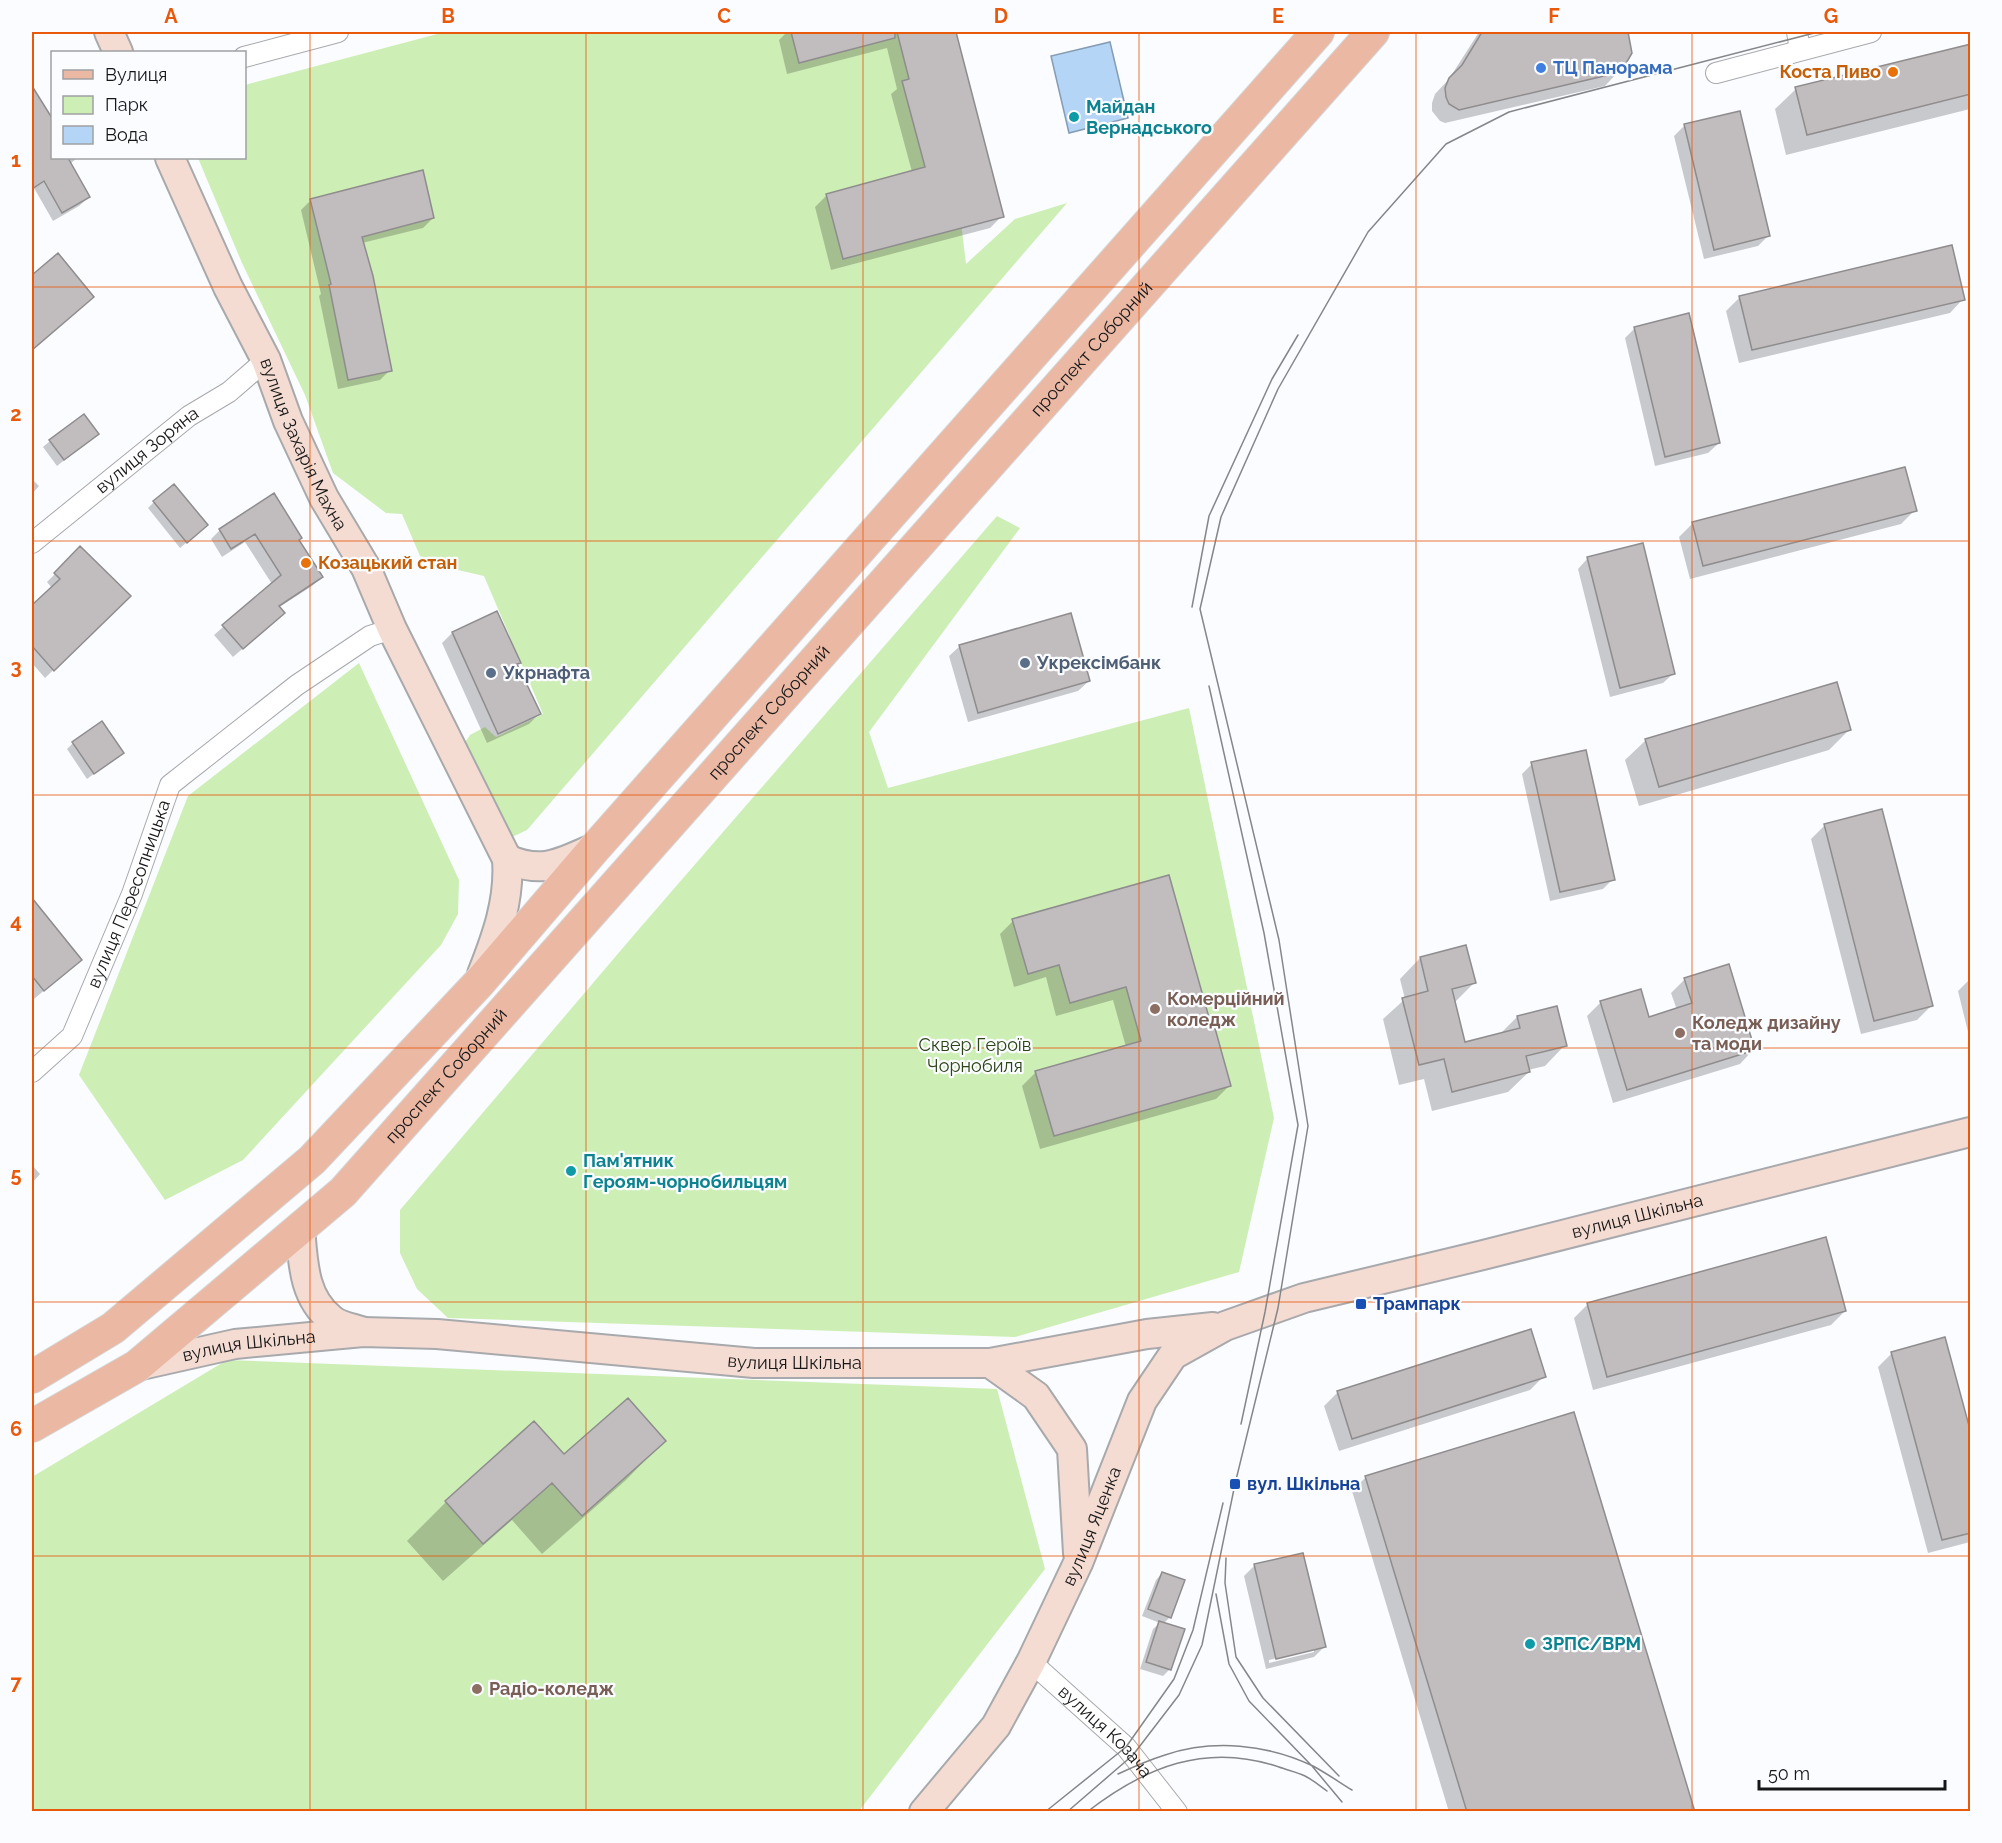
<svg xmlns="http://www.w3.org/2000/svg" width="2002" height="1843" font-family="Raleway,sans-serif">
  <style>
    .green { fill: #cdeeb5 }
    .water { fill: #b5d5f7; stroke: #859cb4; stroke-width: 1.5 }
    .shadow { fill: #0003; fill-rule: evenodd }
    .building { fill: #c1bdbf; stroke: #8f8c8e; stroke-width: 1.5 }
    .lines { fill: none; stroke-linecap: round; stroke-linejoin: round }
    .street-casing { stroke: #a8a9ac; stroke-width: 22 }
    .secondary-casing { stroke: #a8a9ac; stroke-width: 32 }
    .primary-casing { stroke: #d5d5d5; stroke-width: 34 }
    .street { stroke: #fff; stroke-width: 20 }
    .secondary { stroke: #f5dcd2; stroke-width: 28 }
    .primary { stroke: #ebb8a4; stroke-width: 32 }
    .tram { stroke: #858688; stroke-width: 1.5 }
    .grid { fill: none; stroke: #e8590c; stroke-width: 1.5; stroke-opacity: 0.55 }
    .shop-dot { fill: #3f7fe0; stroke: #fafcff; stroke-width: 2 }
    .food-dot { fill: #e8710a; stroke: #fafcff; stroke-width: 2 }
    .culture-dot { fill: #0f9aa8; stroke: #fafcff; stroke-width: 2 }
    .service-dot { fill: #5c6f8a; stroke: #fafcff; stroke-width: 2 }
    .education-dot { fill: #8d6e63; stroke: #fafcff; stroke-width: 2 }
    .transit-dot { fill: #1a4fb4; stroke: #fafcff; stroke-width: 2 }
    .labels { text-anchor: middle; stroke-width: 4.5; stroke-linejoin: round; paint-order: stroke }
    .shop-label { font-size: 18px; font-weight: bold; fill: #366cbe; stroke: #fafcff; text-anchor: start }
    .food-label { font-size: 18px; font-weight: bold; fill: #c56008; stroke: #fafcff; text-anchor: end }
    .culture-label { font-size: 18px; font-weight: bold; fill: #0d838f; stroke: #fafcff; text-anchor: start }
    .street-label { font-size: 18px; fill: #161617; stroke: #fafcff }
    .service-label { font-size: 18px; font-weight: bold; fill: #4e5e75; stroke: #fafcff; text-anchor: start }
    .education-label { font-size: 18px; font-weight: bold; fill: #785e54; stroke: #fafcff; text-anchor: start }
    .park-label { font-size: 18px; fill: #2c4416; stroke: #fafcff }
    .transit-label { font-size: 18px; font-weight: bold; fill: #164399; stroke: #fafcff; text-anchor: start }
    .neatline { fill: none; stroke: #e8590c; stroke-width: 2 }
    .grid-label { font-size: 20px; text-anchor: middle; font-weight: bold; fill: #e8590c }
  </style>
  <rect width="100%" height="100%" fill="#fafcff"/>
  <!-- green -->
  <path class="green" d="M 445,32 L 938,32 L 966,264 L 1015,219 L 1067,203 L 527,830 L 510,838 L 464,744 L 470,735 L 485,727 L 496,737 L 543,714 L 484,576 L 445,567 L 420,556 L 402,514 L 386,513 L 333,473 L 305,395 L 242,263 L 198,158 L 244,158 L 245,85 Z
    M 997,516 L 1020,528 L 869,732 L 888,788 L 1189,708 L 1274,1118 L 1239,1272 L 1015,1337 L 448,1318 L 417,1289 L 400,1253 L 400,1210 L 633,936 Z
    M 359,663 L 459,880 L 458,914 L 441,945 L 243,1160 L 165,1200 L 79,1075 L 188,796 Z
    M 227,1360 L 997,1389 L 1045,1569 L 859,1811 L 32,1811 L 32,1477 Z"/>
  <!-- water -->
  <path class="water" d="M 1110,42 L 1128,118 L 1069,133 L 1051,56 Z"/>
  <!-- shadow -->
  <path class="shadow" d="M 787,32 L 965,32 L 955,33 L 1002,216 L 990,228 L 831,270 L 815,207 L 827,195 L 912,172 L 891,94 L 897,89 L 887,48 L 787,74 L 779,40 Z
    M 1479,32 L 1625,32 L 1630,53 L 1619,71 L 1605,86 L 1445,123 L 1440,121 L 1432,111 L 1432,103 L 1435,94 L 1449,79 Z
    M 1970,45 L 1970,109 L 1786,155 L 1775,109 L 1796,89 Z
    M 32,91 L 52,121 L 52,158 L 77,158 L 70,164 L 89,197 L 79,206 L 53,221 L 34,188 L 32,190 Z
    M 1685,125 L 1768,236 L 1758,246 L 1704,259 L 1674,136 Z
    M 311,200 L 433,218 L 423,228 L 362,243 L 390,370 L 380,380 L 338,389 L 319,296 L 321,294 L 301,210 Z
    M 58,255 L 82,307 L 32,349 L 32,276 Z
    M 1740,297 L 1963,299 L 1950,313 L 1739,363 L 1726,311 Z
    M 1635,328 L 1719,443 L 1708,453 L 1655,466 L 1625,338 Z
    M 97,434 L 57,466 L 43,447 L 50,441 Z
    M 32,479 L 39,486 L 32,494 Z
    M 273,495 L 298,540 L 321,577 L 312,586 L 278,608 L 274,622 L 233,657 L 214,635 L 272,584 L 245,542 L 222,557 L 211,539 L 220,530 Z
    M 154,502 L 199,532 L 180,548 L 148,508 Z
    M 1915,510 L 1901,524 L 1690,579 L 1679,537 L 1693,523 Z
    M 80,549 L 129,596 L 45,678 L 32,663 L 32,607 L 52,588 L 47,582 Z
    M 1588,558 L 1674,673 L 1663,683 L 1610,697 L 1578,569 Z
    M 496,613 L 519,662 L 516,665 L 539,714 L 529,724 L 487,743 L 442,643 L 452,633 Z
    M 960,646 L 1089,681 L 1078,691 L 968,722 L 949,656 Z
    M 1849,730 L 1829,750 L 1639,806 L 1625,760 L 1646,740 Z
    M 73,743 L 122,753 L 87,779 L 67,749 Z
    M 1532,764 L 1613,879 L 1603,889 L 1550,901 L 1522,774 Z
    M 1825,825 L 1931,1006 L 1917,1020 L 1861,1034 L 1811,839 Z
    M 32,900 L 80,960 L 34,999 L 32,996 Z
    M 1013,921 L 1209,1023 L 1229,1086 L 1216,1099 L 1040,1149 L 1022,1086 L 1036,1072 L 1126,1047 L 1113,1000 L 1056,1016 L 1046,977 L 1014,987 L 1000,934 Z
    M 1420,958 L 1474,983 L 1454,1003 L 1464,1044 L 1499,1035 L 1517,1017 L 1565,1045 L 1545,1066 L 1528,1070 L 1529,1072 L 1508,1092 L 1432,1111 L 1424,1079 L 1399,1085 L 1383,1019 L 1405,999 L 1400,979 Z
    M 1685,979 L 1753,1050 L 1740,1064 L 1613,1103 L 1587,1016 L 1600,1003 L 1640,991 L 1648,1018 L 1677,1010 L 1671,993 Z
    M 1970,979 L 1970,1040 L 1958,991 Z
    M 32,1165 L 40,1174 L 32,1183 Z
    M 1588,1304 L 1845,1311 L 1831,1325 L 1593,1390 L 1574,1318 Z
    M 1892,1353 L 1970,1439 L 1970,1542 L 1928,1553 L 1878,1367 Z
    M 1544,1376 L 1530,1390 L 1339,1451 L 1324,1406 L 1338,1392 Z
    M 534,1423 L 564,1456 L 664,1441 L 626,1480 L 542,1554 L 512,1520 L 443,1581 L 407,1541 L 446,1502 Z
    M 1366,1477 L 1693,1812 L 1449,1812 L 1352,1491 Z
    M 1254,1566 L 1324,1647 L 1314,1657 L 1266,1669 L 1244,1576 ZM 1314,1649 L 1314,1652 L 1269,1663 L 1269,1660 Z
    M 1162,1573 L 1170,1617 L 1163,1624 L 1170,1669 L 1163,1676 L 1140,1669 L 1153,1629 L 1160,1623 L 1142,1616 L 1156,1580 Z"/>
  <!-- building -->
  <path class="building" d="M 791,32 L 895,32 L 895,38 L 799,63 Z
    M 897,32 L 956,32 L 1004,217 L 843,259 L 826,194 L 925,167 L 902,81 L 909,79 Z
    M 1482,32 L 1628,32 L 1632,53 L 1621,72 L 1459,110 L 1449,104 L 1446,97 L 1445,88 L 1449,78 L 1462,65 Z
    M 1971,44 L 1971,94 L 1807,135 L 1795,87 Z
    M 32,86 L 52,118 L 52,158 L 68,158 L 90,197 L 62,213 L 44,181 L 32,189 Z
    M 1740,111 L 1770,236 L 1714,250 L 1684,124 Z
    M 423,170 L 434,218 L 362,237 L 373,276 L 392,371 L 348,380 L 329,285 L 331,284 L 310,199 Z
    M 1952,245 L 1965,300 L 1752,350 L 1739,296 Z
    M 58,253 L 94,297 L 32,350 L 32,275 Z
    M 1689,313 L 1720,443 L 1665,457 L 1634,327 Z
    M 84,414 L 99,434 L 64,460 L 49,440 Z
    M 1905,467 L 1917,511 L 1703,566 L 1692,522 Z
    M 174,484 L 208,525 L 187,543 L 153,501 Z
    M 274,493 L 302,538 L 299,540 L 323,577 L 279,606 L 285,613 L 243,649 L 222,625 L 281,575 L 255,534 L 231,549 L 219,529 Z
    M 1643,543 L 1675,674 L 1620,688 L 1587,557 Z
    M 80,546 L 131,596 L 54,671 L 32,646 L 32,605 L 60,579 L 54,573 Z
    M 497,611 L 521,663 L 517,664 L 541,714 L 498,734 L 452,632 Z
    M 1071,613 L 1090,681 L 978,713 L 959,645 Z
    M 1837,682 L 1851,730 L 1659,787 L 1645,739 Z
    M 102,721 L 124,753 L 94,774 L 72,742 Z
    M 1586,750 L 1615,880 L 1560,892 L 1531,762 Z
    M 1882,809 L 1933,1006 L 1874,1021 L 1824,824 Z
    M 1169,875 L 1210,1021 L 1213,1021 L 1231,1086 L 1054,1136 L 1035,1071 L 1141,1041 L 1126,987 L 1070,1003 L 1059,965 L 1028,974 L 1012,919 Z
    M 32,898 L 82,960 L 44,991 L 32,976 Z
    M 1466,945 L 1476,983 L 1452,989 L 1465,1042 L 1520,1028 L 1517,1016 L 1557,1006 L 1567,1046 L 1526,1056 L 1530,1072 L 1452,1092 L 1444,1059 L 1419,1065 L 1402,998 L 1428,991 L 1420,957 Z
    M 1729,964 L 1755,1050 L 1627,1090 L 1600,1001 L 1641,989 L 1649,1017 L 1692,1003 L 1684,978 Z
    M 1826,1237 L 1846,1311 L 1607,1377 L 1587,1303 Z
    M 1531,1329 L 1546,1377 L 1352,1439 L 1337,1391 Z
    M 1945,1337 L 1971,1433 L 1971,1533 L 1942,1540 L 1891,1352 Z
    M 628,1398 L 666,1441 L 582,1516 L 552,1483 L 483,1544 L 445,1501 L 534,1421 L 564,1454 Z
    M 1574,1412 L 1695,1812 L 1467,1812 L 1365,1476 Z
    M 1303,1553 L 1326,1647 L 1276,1659 L 1254,1564 Z
    M 1162,1572 L 1185,1580 L 1171,1618 L 1148,1609 Z
    M 1159,1621 L 1185,1629 L 1171,1670 L 1146,1662 Z"/>
  <g class="lines">
    <!-- street casing -->
    <g class="street-casing">
      <g id="street">
        <path d="M 1797,32 L 1800,50"/>
        <path d="M 244,57 L 338,32"/>
        <path d="M 1716,73 L 1871,32"/>
        <path id="s1" d="M 32,543 L 189,416 L 229,392 L 266,360"/>
        <path id="s2" d="M 32,1072 L 72,1036 L 132,894 L 170,785 L 297,685 L 370,636 L 392,629"/>
        <path id="s3" d="M 1031,1662 L 1126,1747 L 1177,1812"/>
      </g>
    </g>
    <!-- secondary casing -->
    <g class="secondary-casing">
      <g id="secondary">
        <path d="M 109,32 L 118,52"/>
        <path id="s4" d="M 170,158 L 228,287 L 266,360 L 288,421 L 324,498 L 366,568 L 392,629 L 507,859 C 510,900 497,936 482,974"/>
        <path d="M 507,859 C 544,875 561,862 595,848"/>
        <path d="M 300,1228 C 303,1261 303,1297 331,1319 C 338,1326 352,1328 361,1331"/>
        <path d="M 990,1363 L 1036,1396 L 1072,1449 L 1078,1553"/>
        <path id="s5" d="M 137,1366 L 235,1344 L 363,1332 L 437,1334 L 754,1363 L 990,1363 L 1147,1334 L 1213,1327"/>
        <path id="s6" d="M 924,1812 L 996,1726 L 1031,1662 L 1078,1563 L 1142,1401 L 1173,1355 L 1225,1326 L 1304,1298 L 1483,1255 L 1970,1132"/>
      </g>
    </g>
    <!-- primary casing -->
    <g class="primary-casing">
      <g id="primary">
        <path d="M 32,1377 L 113,1328 L 312,1160 L 479,983 L 595,848 L 1318,32"/>
        <path id="s7" d="M 32,1426 L 137,1366 L 343,1192 L 1373,32"/>
      </g>
    </g>
    <!-- street -->
    <use href="#street" class="street"/>
    <!-- secondary -->
    <use href="#secondary" class="secondary"/>
    <!-- primary -->
    <use href="#primary" class="primary"/>
    <!-- tram -->
    <path class="tram" d="M 1192,607 L 1209,516 L 1272,379 L 1298,335
      M 1209,686 L 1264,933 L 1298,1125 L 1265,1312 L 1241,1424
      M 1226,1558 L 1225,1583 L 1236,1657 L 1263,1698 L 1339,1776
      M 1216,1594 L 1229,1664 L 1249,1701 L 1312,1766 L 1342,1802
      M 1118,1774 C 1133,1767 1149,1760 1165,1755 C 1213,1739 1267,1744 1313,1766 C 1326,1773 1339,1782 1352,1790
      M 1045,1812 L 1126,1747 L 1174,1679 L 1193,1630 L 1223,1503
      M 1067,1812 L 1133,1755 L 1179,1695 L 1202,1645 L 1235,1484 L 1278,1308 L 1308,1126 L 1279,940 L 1200,609 L 1221,517 L 1278,389 L 1368,232 L 1446,144 L 1509,112 L 1818,32
      M 1087,1812 C 1145,1767 1206,1742 1279,1767 C 1287,1770 1297,1772 1305,1776 C 1313,1780 1320,1786 1327,1791"/>
  </g>
  <!-- grid -->
  <path class="grid" d="M 310,32 L 310,1812M 586,32 L 586,1812M 863,32 L 863,1812M 1139,32 L 1139,1812M 1416,32 L 1416,1812M 1692,32 L 1692,1812M 32,287 L 1970,287M 32,541 L 1970,541M 32,795 L 1970,795M 32,1048 L 1970,1048M 32,1302 L 1970,1302M 32,1556 L 1970,1556"/>
  <!-- markers -->
  <circle class="shop-dot" cx="1541" cy="68" r="6"/>
  <g class="food-dot">
    <circle cx="1893" cy="72" r="6"/>
    <circle cx="306" cy="563" r="6"/>
  </g>
  <g class="culture-dot">
    <circle cx="1074" cy="117" r="6"/>
    <circle cx="571" cy="1171" r="6"/>
    <circle cx="1530" cy="1644" r="6"/>
  </g>
  <g class="service-dot">
    <circle cx="1025" cy="663" r="6"/>
    <circle cx="491" cy="673" r="6"/>
  </g>
  <g class="education-dot">
    <circle cx="1155" cy="1009" r="6"/>
    <circle cx="1680" cy="1033" r="6"/>
    <circle cx="477" cy="1689" r="6"/>
  </g>
  <g class="transit-dot">
    <rect x="1355" y="1298" width="12" height="12" rx="3"/>
    <rect x="1229" y="1478" width="12" height="12" rx="3"/>
  </g>
  <g class="labels">
    <!-- shop labels -->
    <g class="shop-label">
      <text x="1553" y="74">ТЦ Панорама</text>
    </g>
    <!-- food labels -->
    <g class="food-label">
      <text x="1881" y="78">Коста Пиво</text>
      <text x="318" y="569" text-anchor="start">Козацький стан</text>
    </g>
    <!-- culture labels -->
    <g class="culture-label">
      <text x="1086" y="113">Майдан<tspan x="1086" dy="21">Вернадського</tspan></text>
      <text x="583" y="1167">Пам'ятник<tspan x="583" dy="21">Героям-чорнобильцям</tspan></text>
      <text x="1542" y="1650">ЗРПС/ВРМ</text>
    </g>
    <!-- street labels -->
    <g class="street-label">
      <text dy="6" stroke="none"><textPath href="#s7" startOffset="1518">проспект Соборний</textPath></text>
      <text dy="6" stroke="none"><textPath href="#s4" startOffset="316">вулиця Захарія Махна</textPath></text>
      <text dy="6" stroke="none"><textPath href="#s1" startOffset="148">вулиця Зоряна</textPath></text>
      <text dy="6" stroke="none"><textPath href="#s7" startOffset="1032">проспект Соборний</textPath></text>
      <text dy="6" stroke="none"><textPath href="#s2" startOffset="207">вулиця Пересопницька</textPath></text>
      <text dy="6" stroke="none"><textPath href="#s7" startOffset="546">проспект Соборний</textPath></text>
      <text dy="6" stroke="none"><textPath href="#s6" startOffset="1011">вулиця Шкільна</textPath></text>
      <text dy="6" stroke="none"><textPath href="#s5" startOffset="114">вулиця Шкільна</textPath></text>
      <text dy="6" stroke="none"><textPath href="#s5" startOffset="662">вулиця Шкільна</textPath></text>
      <text dy="6" stroke="none"><textPath href="#s6" startOffset="334">вулиця Яценка</textPath></text>
      <text dy="6" stroke="none"><textPath href="#s3" startOffset="102">вулиця Козача</textPath></text>
    </g>
    <!-- service labels -->
    <g class="service-label">
      <text x="1037" y="669">Укрексімбанк</text>
      <text x="503" y="679">Укрнафта</text>
    </g>
    <!-- education labels -->
    <g class="education-label">
      <text x="1167" y="1005">Комерційний<tspan x="1167" dy="21">коледж</tspan></text>
      <text x="1692" y="1029">Коледж дизайну<tspan x="1692" dy="21">та моди</tspan></text>
      <text x="489" y="1695">Радіо-коледж</text>
    </g>
    <!-- park labels -->
    <g class="park-label">
      <text x="975" y="1051">Сквер Героїв<tspan x="975" dy="21">Чорнобиля</tspan></text>
    </g>
    <!-- transit labels -->
    <g class="transit-label">
      <text x="1373" y="1310">Трампарк</text>
      <text x="1247" y="1490">вул. Шкільна</text>
    </g>
  </g>
  <!-- border -->
  <rect width="2002" height="1843" fill="none" stroke="#fafcff" stroke-width="66"/>
  <!-- legend -->
  <rect x="51" y="51" width="195" height="108" fill="#fafcff" stroke="#9fa0a2" stroke-width="1.5"/>
  <rect x="63" y="70" width="30" height="9" fill="#ebb8a4" stroke="#9fa0a2" stroke-width="1.5"/>
  <text x="105" y="81" font-size="18" fill="#161617">Вулиця</text>
  <rect x="63" y="96" width="30" height="18" fill="#cdeeb5" stroke="#9fa0a2" stroke-width="1.5"/>
  <text x="105" y="111" font-size="18" fill="#161617">Парк</text>
  <rect x="63" y="126" width="30" height="18" fill="#b5d5f7" stroke="#9fa0a2" stroke-width="1.5"/>
  <text x="105" y="141" font-size="18" fill="#161617">Вода</text>
  <!-- scale -->
  <path d="M1759 1780v9h186v-9" fill="none" stroke="#161617" stroke-width="3"/>
  <text x="1768" y="1780" font-size="18" fill="#161617" stroke="#fafcff" stroke-width="4.5" paint-order="stroke">50 m</text>
  <rect x="33" y="33" width="1936" height="1777" class="neatline"/>
  <g class="grid-label">
    <text x="171" y="23">A</text>
    <text x="448" y="23">B</text>
    <text x="724" y="23">C</text>
    <text x="1001" y="23">D</text>
    <text x="1278" y="23">E</text>
    <text x="1554" y="23">F</text>
    <text x="1831" y="23">G</text>
    <text x="16" y="167">1</text>
    <text x="16" y="421">2</text>
    <text x="16" y="674">3</text>
    <text x="16" y="928">4</text>
    <text x="16" y="1182">5</text>
    <text x="16" y="1436">6</text>
    <text x="16" y="1690">7</text>
  </g>
</svg>
